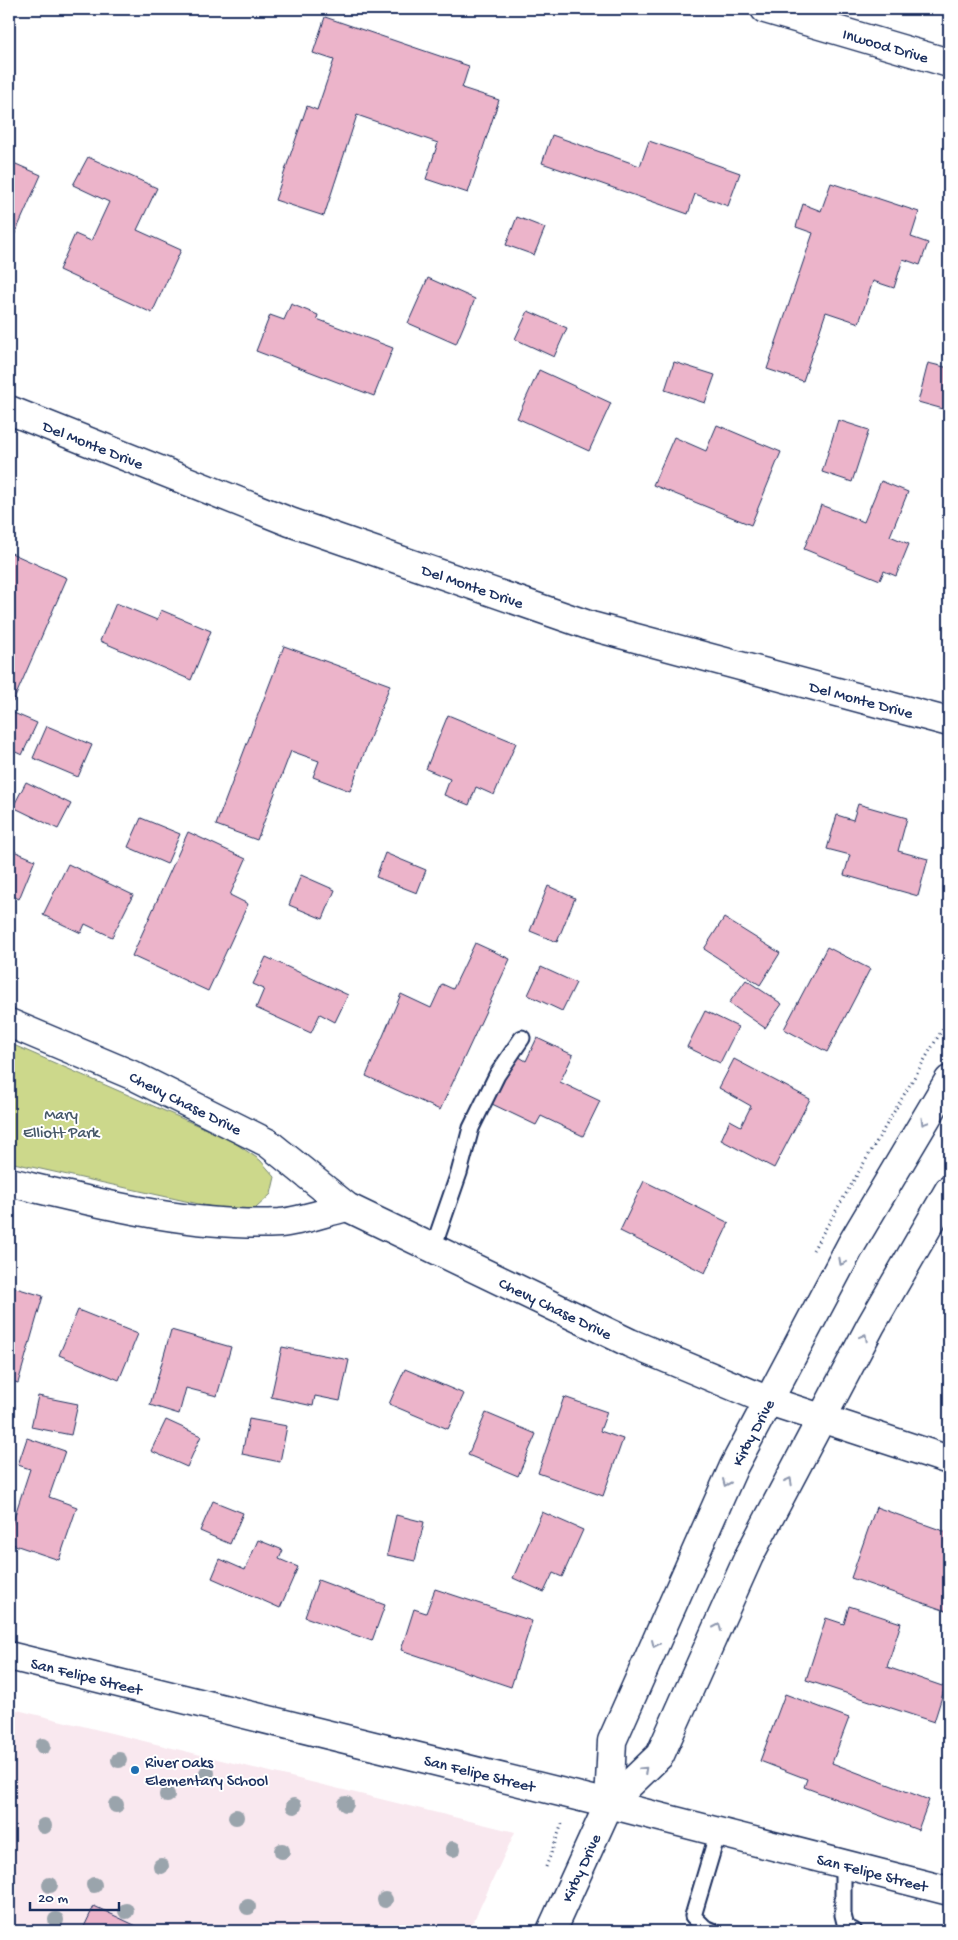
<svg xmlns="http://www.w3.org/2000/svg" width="958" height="1940" font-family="'Gochi Hand',sans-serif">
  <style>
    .built { fill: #f9e8ef }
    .green { fill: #ccd88b; stroke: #748474 }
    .building { fill: #ecb4ca; stroke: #1b2f5e }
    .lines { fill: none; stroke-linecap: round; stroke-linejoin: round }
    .lane-casing { stroke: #1b2f5e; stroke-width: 19 }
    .street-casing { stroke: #1b2f5e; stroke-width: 31 }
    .secondary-casing { stroke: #1b2f5e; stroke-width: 31 }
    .path { stroke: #1b2f5e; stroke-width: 3; stroke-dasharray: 1 4; stroke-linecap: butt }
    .lane { stroke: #fff; stroke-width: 15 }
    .street { stroke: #fff; stroke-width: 28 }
    .secondary { stroke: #fff; stroke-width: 28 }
    .tree { fill: #9aa4ac }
    .oneway { stroke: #8d97ae }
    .poi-dot { fill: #1f6fb2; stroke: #fff; stroke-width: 2 }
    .labels { text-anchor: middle; stroke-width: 4; stroke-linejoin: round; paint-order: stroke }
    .street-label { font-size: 16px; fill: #1b2f5e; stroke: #fff }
    .park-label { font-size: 16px; fill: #475969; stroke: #fff }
    .poi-label { font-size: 16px; fill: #1b2f5e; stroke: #fff; text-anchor: start }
  </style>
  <rect width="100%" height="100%" fill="#fff"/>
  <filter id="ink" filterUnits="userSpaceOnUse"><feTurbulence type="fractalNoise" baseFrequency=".02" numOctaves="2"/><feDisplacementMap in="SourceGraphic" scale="10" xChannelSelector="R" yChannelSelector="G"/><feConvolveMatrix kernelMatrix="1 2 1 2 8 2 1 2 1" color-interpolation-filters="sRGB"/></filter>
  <g filter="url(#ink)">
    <!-- built -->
    <path class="built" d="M 9,1708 L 515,1832 L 469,1931 L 9,1931 Z"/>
    <!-- green -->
    <path class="green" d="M 9,1043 L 229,1139 L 260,1160 L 275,1177 L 271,1194 L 255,1209 L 217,1208 L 9,1162 Z"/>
    <!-- building -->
    <path class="building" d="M 325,17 L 469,66 L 462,88 L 499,100 L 468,193 L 426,179 L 438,143 L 357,115 L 324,216 L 275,200 L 307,106 L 317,110 L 334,60 L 313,53 Z
      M 552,135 L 640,166 L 649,141 L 740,173 L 728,206 L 695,194 L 688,214 L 542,163 Z
      M 88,157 L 157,188 L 137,230 L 181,250 L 152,313 L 59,270 L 75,234 L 91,241 L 109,202 L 73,185 Z
      M 9,161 L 41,175 L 9,247 Z
      M 831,183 L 919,212 L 911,237 L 928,243 L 920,265 L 903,259 L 894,288 L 873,281 L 859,323 L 826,312 L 803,381 L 767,369 L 813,233 L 796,227 L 803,204 L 821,211 Z
      M 517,217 L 545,228 L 534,255 L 506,245 Z
      M 428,278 L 475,299 L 456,344 L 408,323 Z
      M 291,304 L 318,315 L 317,319 L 393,348 L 374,396 L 256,351 L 270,315 L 284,320 Z
      M 528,311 L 567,328 L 554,357 L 515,339 Z
      M 674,362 L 715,375 L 705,403 L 665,390 Z
      M 928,363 L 949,368 L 949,401 L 947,410 L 918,402 Z
      M 539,370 L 611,403 L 589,451 L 517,418 Z
      M 838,420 L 869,430 L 852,482 L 822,472 Z
      M 717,425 L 781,452 L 751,525 L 653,485 L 674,437 L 706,451 Z
      M 881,481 L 908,492 L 890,536 L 909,544 L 896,576 L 884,571 L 880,580 L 804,549 L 821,505 L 864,522 Z
      M 9,552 L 67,578 L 13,702 L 9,700 Z
      M 116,603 L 157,620 L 161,610 L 211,631 L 191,680 L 100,641 Z
      M 284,646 L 390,685 L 350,791 L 313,777 L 319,761 L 291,751 L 257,840 L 216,825 Z
      M 9,711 L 37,723 L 22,755 L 9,749 Z
      M 448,715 L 516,743 L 494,795 L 476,787 L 469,805 L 444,795 L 450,779 L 426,769 Z
      M 47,726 L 92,745 L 78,777 L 33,758 Z
      M 26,782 L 71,804 L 58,829 L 13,807 Z
      M 858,804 L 907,818 L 898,851 L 928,859 L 918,896 L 844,875 L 850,855 L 827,849 L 837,815 L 853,820 Z
      M 141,818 L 180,834 L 167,864 L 128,847 Z
      M 188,832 L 246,859 L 230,895 L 248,904 L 208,991 L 132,956 Z
      M 9,849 L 35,860 L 19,899 L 9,894 Z
      M 385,853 L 426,870 L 417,893 L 376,877 Z
      M 68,864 L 133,895 L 112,937 L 85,924 L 81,933 L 43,915 Z
      M 301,875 L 335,890 L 323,919 L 289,905 Z
      M 548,886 L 575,898 L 557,942 L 530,931 Z
      M 724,918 L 780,953 L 760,985 L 704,949 Z
      M 475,943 L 510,959 L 440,1110 L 366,1076 L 401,994 L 431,1008 L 442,984 L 453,989 Z
      M 827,947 L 870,969 L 827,1052 L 784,1029 Z
      M 266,957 L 348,995 L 335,1022 L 320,1014 L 311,1033 L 256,1008 L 264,989 L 253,984 Z
      M 541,967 L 576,983 L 562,1011 L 528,995 Z
      M 746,980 L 782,1004 L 765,1028 L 729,1003 Z
      M 705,1011 L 738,1027 L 720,1063 L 687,1047 Z
      M 537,1038 L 573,1055 L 560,1082 L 600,1101 L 583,1136 L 541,1116 L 536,1125 L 492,1104 L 516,1055 L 526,1061 Z
      M 734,1059 L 810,1099 L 774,1168 L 721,1140 L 730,1120 L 741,1126 L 751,1106 L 719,1088 Z
      M 644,1181 L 729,1223 L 705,1273 L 620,1231 Z
      M 9,1286 L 43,1296 L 18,1383 L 9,1380 Z
      M 78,1310 L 138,1334 L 119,1380 L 59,1355 Z
      M 171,1330 L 231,1347 L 217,1396 L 186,1388 L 179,1414 L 150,1405 Z
      M 282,1347 L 349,1360 L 340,1401 L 315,1396 L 313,1406 L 271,1397 Z
      M 405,1369 L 464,1394 L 448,1429 L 389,1404 Z
      M 38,1396 L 78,1404 L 71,1435 L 31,1427 Z
      M 564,1397 L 607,1412 L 600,1431 L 623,1439 L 603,1496 L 538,1473 Z
      M 486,1413 L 536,1434 L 518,1476 L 468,1455 Z
      M 249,1419 L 287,1426 L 280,1462 L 242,1454 Z
      M 166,1420 L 201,1436 L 187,1467 L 151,1451 Z
      M 27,1438 L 65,1451 L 49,1497 L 77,1507 L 59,1560 L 9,1543 L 9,1533 L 30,1469 L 18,1465 Z
      M 213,1501 L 243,1513 L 230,1544 L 200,1531 Z
      M 876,1507 L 949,1533 L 949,1612 L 851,1578 Z
      M 542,1512 L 583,1530 L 562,1577 L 553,1573 L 544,1592 L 513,1578 Z
      M 396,1515 L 424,1522 L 415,1561 L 387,1555 Z
      M 258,1540 L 283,1550 L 279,1559 L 298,1567 L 280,1608 L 212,1578 L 220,1559 L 245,1570 Z
      M 318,1580 L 385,1605 L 372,1641 L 305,1617 Z
      M 435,1589 L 532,1621 L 511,1687 L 401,1650 L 414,1609 L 426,1613 Z
      M 849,1606 L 901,1623 L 887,1667 L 945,1687 L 934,1722 L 806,1680 L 826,1618 L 844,1624 Z
      M 785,1694 L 849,1718 L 832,1763 L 929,1800 L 918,1830 L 804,1787 L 807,1779 L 760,1761 Z
      M 94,1906 L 147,1931 L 82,1931 Z"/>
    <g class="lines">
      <!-- lane casing -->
      <g class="lane-casing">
        <path id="lane" d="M 433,1248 L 459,1173 L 471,1128 L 497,1075 L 522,1038
          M 843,1864 L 843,1915 L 846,1927 L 854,1931
          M 712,1931 L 705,1928 L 693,1916 L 718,1832"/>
      </g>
      <!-- street casing -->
      <g class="street-casing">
        <g id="street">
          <path id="s1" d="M 9,410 L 290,522 L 591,626 L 949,722"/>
          <path id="s2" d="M 9,1023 L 132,1075 L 268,1143 L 347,1207 L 630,1343 L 769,1401 L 949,1460"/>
          <path d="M 9,1182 C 94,1202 192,1228 280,1223 C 302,1221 325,1212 347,1207"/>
        </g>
      </g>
      <!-- secondary casing -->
      <g class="secondary-casing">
        <g id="secondary">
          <path id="s3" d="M 765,9 L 949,63"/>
          <path id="s4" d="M 9,1656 L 609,1804 L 949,1891"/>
          <path d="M 609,1804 L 660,1755 L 749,1556 L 871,1325 L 949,1190"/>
          <path id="s5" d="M 551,1931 L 609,1804 L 612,1741 L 734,1466 L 851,1245 L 949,1080"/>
        </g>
      </g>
      <!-- path -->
      <path class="path" d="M 813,1250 L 949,1018
        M 546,1867 L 563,1821"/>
      <!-- lane -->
      <use href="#lane" class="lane"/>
      <!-- street -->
      <use href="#street" class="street"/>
      <!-- secondary -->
      <use href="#secondary" class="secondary"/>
    </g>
    <!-- trees -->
    <g class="tree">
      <circle cx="43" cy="1746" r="8"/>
      <circle cx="119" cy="1760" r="8"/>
      <circle cx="207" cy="1773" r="8"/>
      <circle cx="167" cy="1795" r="8"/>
      <circle cx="346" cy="1804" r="8"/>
      <circle cx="116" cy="1805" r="8"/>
      <circle cx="294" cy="1806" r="8"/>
      <circle cx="236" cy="1817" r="8"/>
      <circle cx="44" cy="1826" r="8"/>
      <circle cx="453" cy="1849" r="8"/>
      <circle cx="282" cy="1851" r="8"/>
      <circle cx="161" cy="1866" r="8"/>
      <circle cx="50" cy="1885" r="8"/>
      <circle cx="94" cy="1885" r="8"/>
      <circle cx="385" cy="1900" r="8"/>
      <circle cx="248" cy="1907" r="8"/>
      <circle cx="126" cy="1911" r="8"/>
      <circle cx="56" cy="1920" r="8"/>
    </g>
    <!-- one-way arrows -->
    <defs><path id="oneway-chevron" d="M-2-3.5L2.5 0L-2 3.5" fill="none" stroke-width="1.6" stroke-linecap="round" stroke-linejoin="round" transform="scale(1.25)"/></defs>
    <g class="oneway">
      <use href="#oneway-chevron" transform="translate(924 1122) rotate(121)"/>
      <use href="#oneway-chevron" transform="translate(842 1262) rotate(118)"/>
      <use href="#oneway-chevron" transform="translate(864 1337) rotate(-62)"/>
      <use href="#oneway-chevron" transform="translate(789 1481) rotate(-62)"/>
      <use href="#oneway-chevron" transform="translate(726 1483) rotate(114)"/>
      <use href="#oneway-chevron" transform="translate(718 1627) rotate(-66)"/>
      <use href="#oneway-chevron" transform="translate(655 1644) rotate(114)"/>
      <use href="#oneway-chevron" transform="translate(644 1770) rotate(-43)"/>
    </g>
  </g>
  <!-- markers -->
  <circle class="poi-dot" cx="135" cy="1770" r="5"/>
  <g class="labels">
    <!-- street labels -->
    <g class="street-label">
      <text dy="6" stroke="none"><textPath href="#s3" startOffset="126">Inwood Drive</textPath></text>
      <text dy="6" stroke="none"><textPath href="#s1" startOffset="91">Del Monte Drive</textPath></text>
      <text dy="6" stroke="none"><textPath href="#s1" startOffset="496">Del Monte Drive</textPath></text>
      <text dy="6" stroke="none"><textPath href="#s1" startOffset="901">Del Monte Drive</textPath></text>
      <text dy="6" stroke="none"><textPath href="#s2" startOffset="194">Chevy Chase Drive</textPath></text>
      <text dy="6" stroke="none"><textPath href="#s2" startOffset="619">Chevy Chase Drive</textPath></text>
      <text dy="6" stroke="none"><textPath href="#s5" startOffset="542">Kirby Drive</textPath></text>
      <text dy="6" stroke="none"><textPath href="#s4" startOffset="80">San Felipe Street</textPath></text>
      <text dy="6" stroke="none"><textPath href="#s4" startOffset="485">San Felipe Street</textPath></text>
      <text dy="6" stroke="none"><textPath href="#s5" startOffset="70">Kirby Drive</textPath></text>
      <text dy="6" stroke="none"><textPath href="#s4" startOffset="890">San Felipe Street</textPath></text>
    </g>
    <!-- park labels -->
    <g class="park-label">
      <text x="61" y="1119">Mary<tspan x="61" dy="18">Elliott Park</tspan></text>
    </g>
    <!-- poi labels -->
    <g class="poi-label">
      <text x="145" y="1767">River Oaks<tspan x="145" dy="18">Elementary School</tspan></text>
    </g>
  </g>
  <!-- margin -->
  <rect width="958" height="1940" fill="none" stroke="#fff" stroke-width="30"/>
  <rect x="15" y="15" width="928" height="1910" fill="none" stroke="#1b2f5e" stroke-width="2" filter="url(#ink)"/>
  <!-- scale -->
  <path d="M30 1902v8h89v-8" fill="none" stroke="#1b2f5e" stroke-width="2.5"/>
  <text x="38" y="1902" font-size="15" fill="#1b2f5e" stroke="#ffffff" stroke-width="4" paint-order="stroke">20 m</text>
</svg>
